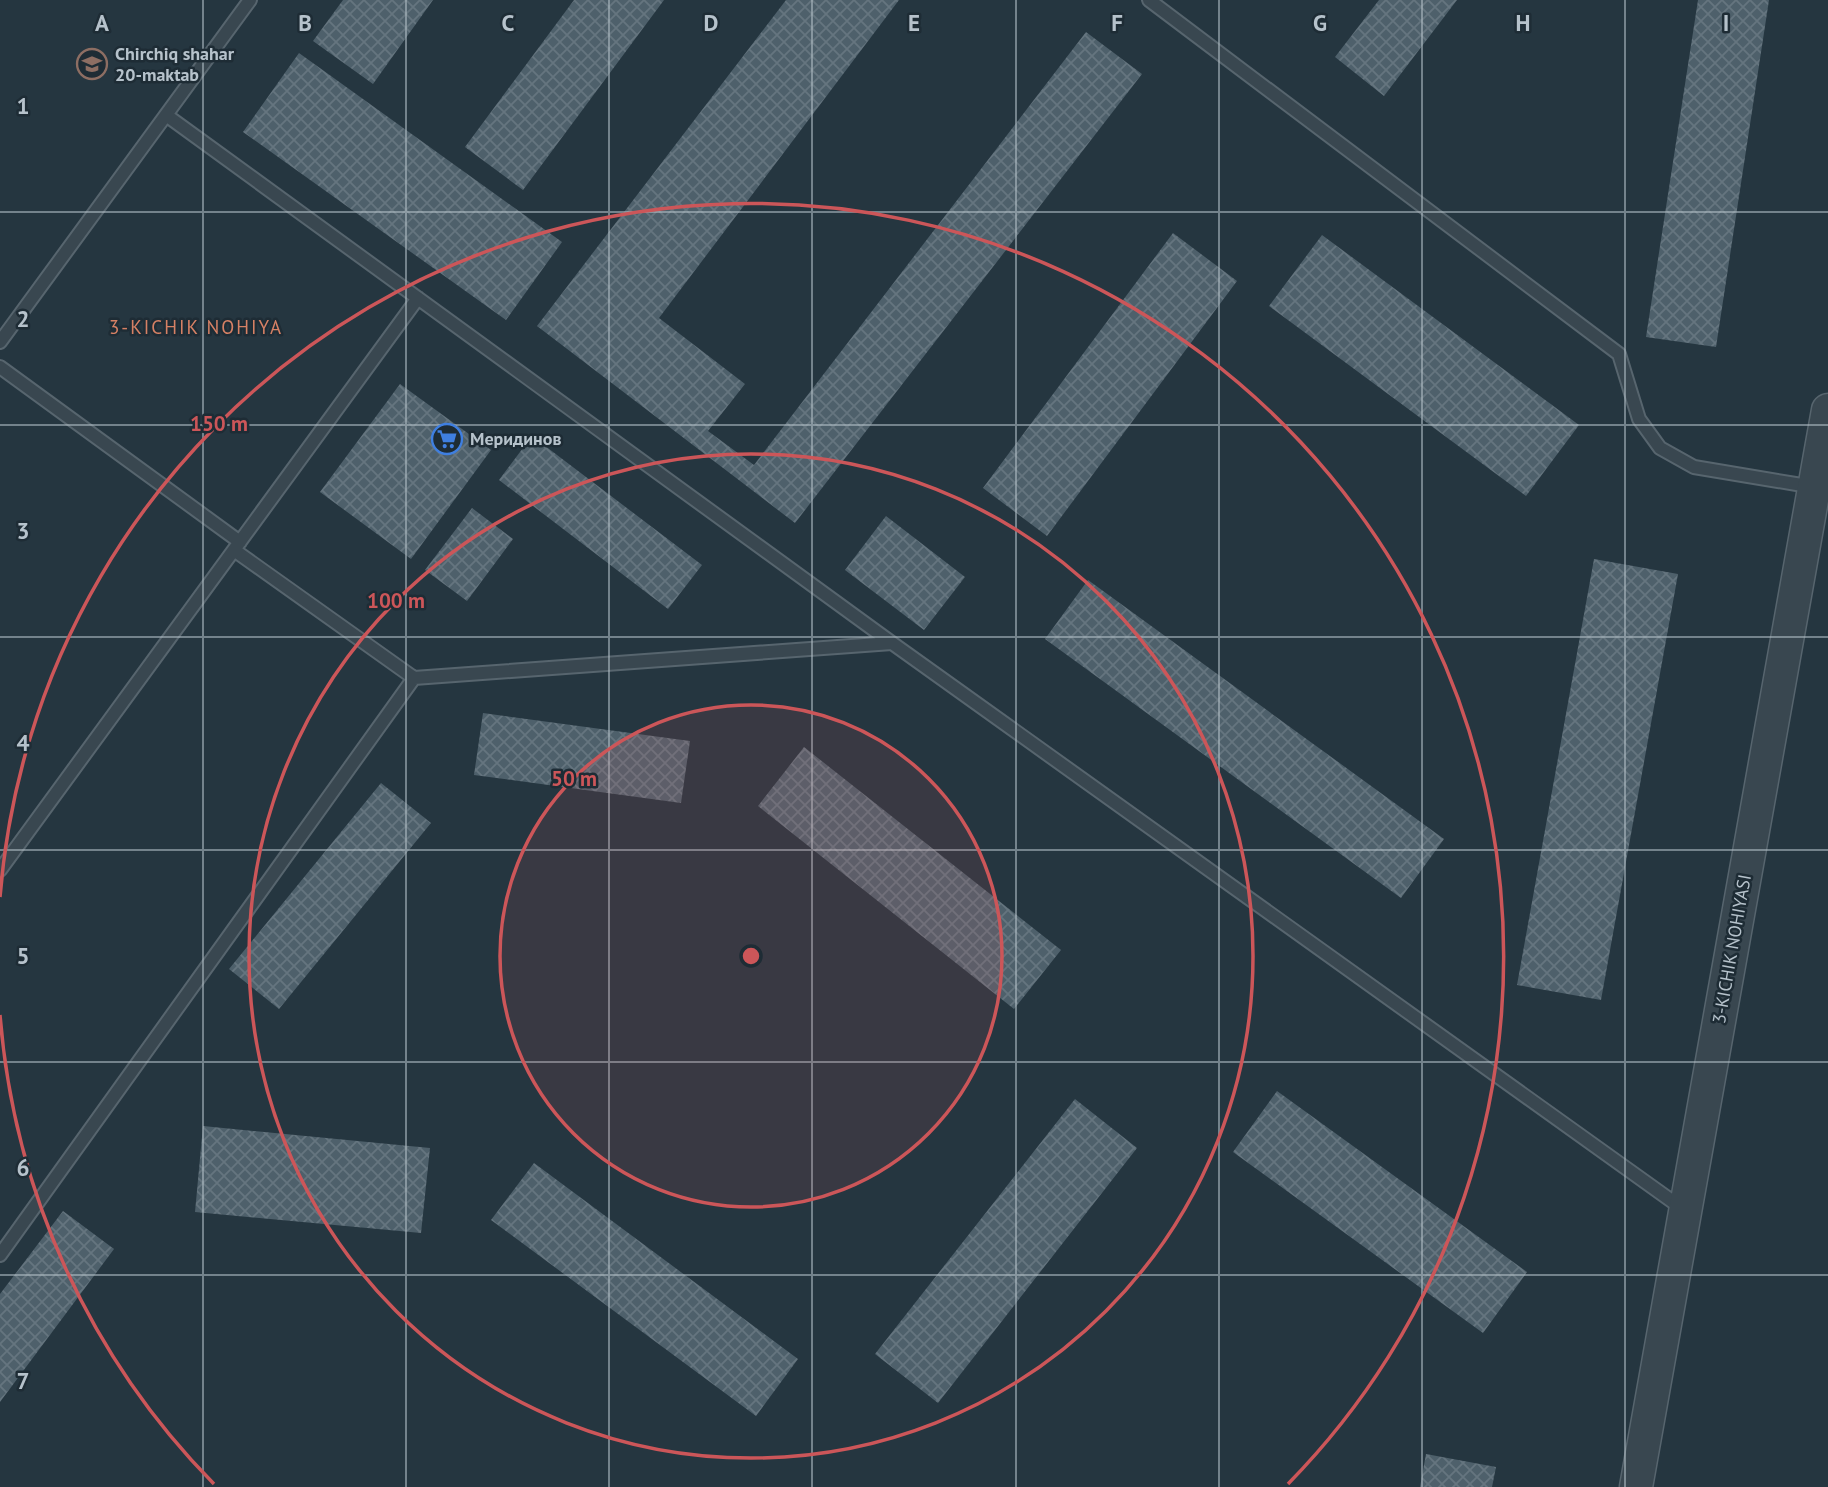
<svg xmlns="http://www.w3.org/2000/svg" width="1828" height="1487" font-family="'PT Sans',sans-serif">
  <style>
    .building { fill: url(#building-cross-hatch) }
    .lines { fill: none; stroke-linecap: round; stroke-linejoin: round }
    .service-casing { stroke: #57656e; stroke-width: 16 }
    .tertiary-casing { stroke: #57656e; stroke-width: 35 }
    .service { stroke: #394750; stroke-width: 12 }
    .tertiary { stroke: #394750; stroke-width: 32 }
    .grid { fill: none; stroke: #b6c2cb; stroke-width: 2; stroke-opacity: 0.55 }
    .ring { fill: none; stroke: #cc5659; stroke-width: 3.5 }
    .labels { text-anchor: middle; stroke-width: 5; stroke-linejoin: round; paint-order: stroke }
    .poi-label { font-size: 18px; font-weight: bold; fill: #b6c2cb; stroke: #1e2c35; text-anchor: start }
    .street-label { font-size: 18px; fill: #b6c2cb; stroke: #1e2c35 }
    .neighbourhood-label { font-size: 19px; letter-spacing: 2px; fill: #d68165; stroke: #1e2c35 }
    .grid-label { font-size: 23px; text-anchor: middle; font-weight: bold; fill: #b6c2cb; stroke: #1e2c35; stroke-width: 5; stroke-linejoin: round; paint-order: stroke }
    .centre { fill: #cc5659; stroke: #1e2c35; stroke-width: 3.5 }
    .ring-label { font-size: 21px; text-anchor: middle; font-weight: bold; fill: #cc5659; stroke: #1e2c35; stroke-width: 5; stroke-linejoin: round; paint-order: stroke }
  </style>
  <defs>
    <pattern id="building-cross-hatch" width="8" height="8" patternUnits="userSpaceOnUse" patternTransform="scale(1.75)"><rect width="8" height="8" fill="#4e606b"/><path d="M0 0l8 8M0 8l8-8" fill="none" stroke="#65757f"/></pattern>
  </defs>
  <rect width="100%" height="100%" fill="#253640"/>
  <!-- building -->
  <path class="building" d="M 343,0 L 433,0 L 373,84 L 313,41 Z
    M 574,0 L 664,0 L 523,190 L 465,147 Z
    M 786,0 L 899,0 L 659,318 L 745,384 L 708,431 L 754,465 L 1086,32 L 1142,74 L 795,523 L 537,326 Z
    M 1379,0 L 1457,0 L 1384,96 L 1335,57 Z
    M 1698,0 L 1769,0 L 1716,347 L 1646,337 Z
    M 299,53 L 562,242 L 506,320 L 243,132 Z
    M 1173,233 L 1237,281 L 1047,536 L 983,488 Z
    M 1322,235 L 1579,425 L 1526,496 L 1269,306 Z
    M 400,384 L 491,450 L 411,559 L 320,492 Z
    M 532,436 L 702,565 L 668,609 L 499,480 Z
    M 472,508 L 513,539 L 467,601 L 425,570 Z
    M 886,516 L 965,577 L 924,630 L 845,570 Z
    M 1594,559 L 1678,574 L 1601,1000 L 1517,985 Z
    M 1088,580 L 1444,839 L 1401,898 L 1045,639 Z
    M 483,713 L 690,741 L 681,803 L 474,775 Z
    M 804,747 L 1061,950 L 1014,1009 L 758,806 Z
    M 381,783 L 431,823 L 279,1009 L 229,969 Z
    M 1277,1091 L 1527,1272 L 1483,1333 L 1233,1152 Z
    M 1075,1099 L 1137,1148 L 938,1403 L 875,1354 Z
    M 203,1126 L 430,1148 L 421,1233 L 195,1212 Z
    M 534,1163 L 798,1359 L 756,1416 L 491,1220 Z
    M 63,1211 L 114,1249 L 0,1402 L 0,1294 Z
    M 1426,1454 L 1496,1467 L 1492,1487 L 1420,1487 Z"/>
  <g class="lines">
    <!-- service casing -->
    <g class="service-casing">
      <path id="service" d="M 1149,0 L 1619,354 L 1639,419 L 1660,448 L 1694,467 L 1814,487
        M 166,115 L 892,643 L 1683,1209
        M 0,342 L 250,0
        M 0,367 L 240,542
        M 414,678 L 892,643
        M 0,870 L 418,298
        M 0,1255 L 414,678 L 234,550"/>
    </g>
    <!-- tertiary casing -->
    <g class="tertiary-casing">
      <path id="tertiary" d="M 1636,1487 L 1828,410"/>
    </g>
    <!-- service -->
    <use href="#service" class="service"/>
    <!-- tertiary -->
    <use href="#tertiary" class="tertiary"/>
  </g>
  <!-- grid -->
  <path class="grid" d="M 203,0 L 203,1487M 406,0 L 406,1487M 609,0 L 609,1487M 812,0 L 812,1487M 1016,0 L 1016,1487M 1219,0 L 1219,1487M 1422,0 L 1422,1487M 1625,0 L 1625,1487M 0,212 L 1828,212M 0,425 L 1828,425M 0,637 L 1828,637M 0,850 L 1828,850M 0,1062 L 1828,1062M 0,1275 L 1828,1275"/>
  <!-- distance rings -->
  <circle cx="751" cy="956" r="251" fill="#cc5659" fill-opacity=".12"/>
  <g class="ring">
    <circle cx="751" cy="956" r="251"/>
    <circle cx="751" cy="956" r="502"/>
    <path d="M214 1484A753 753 0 0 1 0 1015M0 897A753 753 0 1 1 1288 1484"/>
  </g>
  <!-- icons -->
  <defs>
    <g id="school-ring" transform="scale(1.575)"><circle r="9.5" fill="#1e2c35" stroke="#8d6e63" stroke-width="1.5"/><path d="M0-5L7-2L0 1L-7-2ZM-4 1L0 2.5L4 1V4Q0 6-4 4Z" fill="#8d6e63"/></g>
    <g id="supermarket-ring" transform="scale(1.575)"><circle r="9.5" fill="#1e2c35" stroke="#3f7fe0" stroke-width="1.5"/><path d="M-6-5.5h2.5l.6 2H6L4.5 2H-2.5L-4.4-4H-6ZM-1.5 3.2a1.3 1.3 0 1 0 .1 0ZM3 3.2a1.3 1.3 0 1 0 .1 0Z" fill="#3f7fe0"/></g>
  </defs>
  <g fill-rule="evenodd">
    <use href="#school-ring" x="92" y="64"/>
    <use href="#supermarket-ring" x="447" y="439"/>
  </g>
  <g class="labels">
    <!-- poi labels -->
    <g class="poi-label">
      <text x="115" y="60">Chirchiq shahar<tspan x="115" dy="21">20-maktab</tspan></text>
      <text x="470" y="445">Меридинов</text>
    </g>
    <!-- street labels -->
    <g class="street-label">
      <text transform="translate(1732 949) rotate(-80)" y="6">3-KICHIK NOHIYASI</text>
    </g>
    <!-- neighbourhood labels -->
    <g class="neighbourhood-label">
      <text x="196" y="334">3-KICHIK NOHIYA</text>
    </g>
  </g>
  <g class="grid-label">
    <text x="102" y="31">A</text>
    <text x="305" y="31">B</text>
    <text x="508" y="31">C</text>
    <text x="711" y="31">D</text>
    <text x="914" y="31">E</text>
    <text x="1117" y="31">F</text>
    <text x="1320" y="31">G</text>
    <text x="1523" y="31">H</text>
    <text x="1726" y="31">I</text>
    <text x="23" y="114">1</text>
    <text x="23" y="327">2</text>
    <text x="23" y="539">3</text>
    <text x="23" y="751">4</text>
    <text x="23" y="964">5</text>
    <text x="23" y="1176">6</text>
    <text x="23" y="1389">7</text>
  </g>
  <circle cx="751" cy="956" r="10" class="centre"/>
  <g class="ring-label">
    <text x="219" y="431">150 m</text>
    <text x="396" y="608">100 m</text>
    <text x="574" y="786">50 m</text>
  </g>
</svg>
